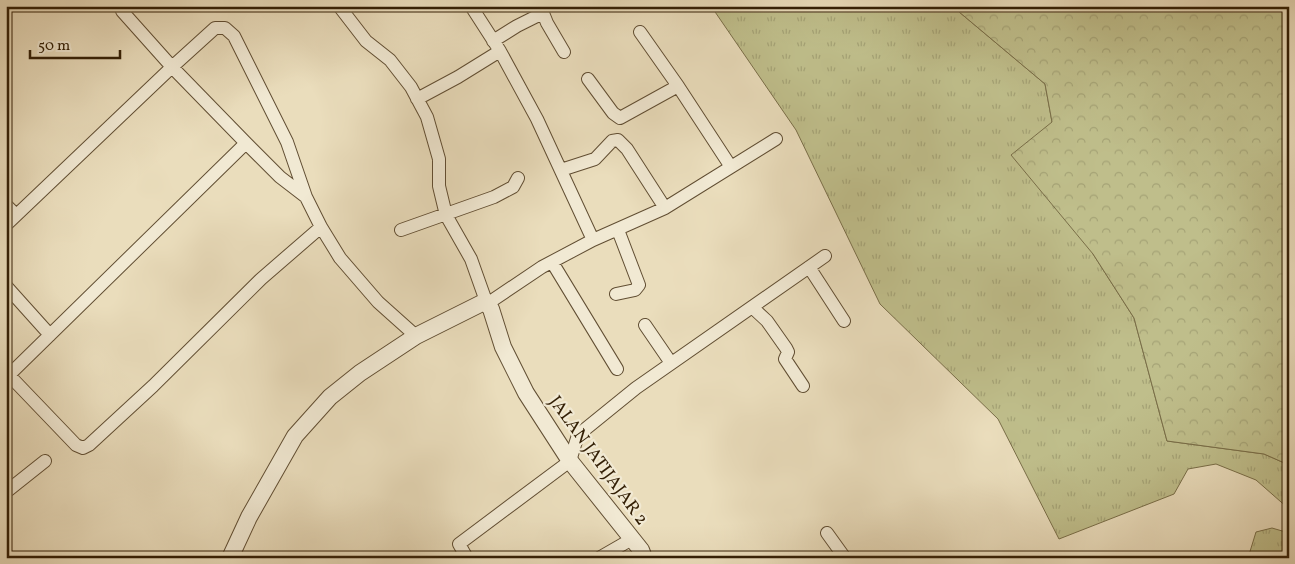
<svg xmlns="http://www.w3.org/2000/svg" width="1295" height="564" font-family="Vollkorn,serif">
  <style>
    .grass { fill: url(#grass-tufts); stroke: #796e48 }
    .forest { fill: url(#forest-crowns); stroke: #796e48 }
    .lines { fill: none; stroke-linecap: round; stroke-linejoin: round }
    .stream { stroke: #707d70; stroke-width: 4 }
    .minor-casing { stroke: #614e33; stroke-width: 14 }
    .tertiary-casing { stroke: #614e33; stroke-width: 18 }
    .minor { stroke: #f1e9d3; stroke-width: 12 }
    .tertiary { stroke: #f1e9d3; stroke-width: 16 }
    .labels { text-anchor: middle; stroke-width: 4.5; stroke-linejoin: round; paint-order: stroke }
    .street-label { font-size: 18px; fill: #331f05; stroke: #f1e9d3 }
  </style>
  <defs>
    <pattern id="grass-tufts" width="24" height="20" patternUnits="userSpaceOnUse" patternTransform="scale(1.25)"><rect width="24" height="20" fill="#bfbe8b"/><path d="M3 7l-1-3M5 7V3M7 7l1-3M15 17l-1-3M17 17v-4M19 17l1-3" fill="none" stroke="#a5a376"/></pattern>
    <pattern id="forest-crowns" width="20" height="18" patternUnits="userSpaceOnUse" patternTransform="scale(1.25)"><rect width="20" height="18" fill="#bfbe8b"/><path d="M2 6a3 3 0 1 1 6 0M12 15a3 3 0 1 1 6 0" fill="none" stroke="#a5a376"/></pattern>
  </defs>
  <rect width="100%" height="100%" fill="#eaddbc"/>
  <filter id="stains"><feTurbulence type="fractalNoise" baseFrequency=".004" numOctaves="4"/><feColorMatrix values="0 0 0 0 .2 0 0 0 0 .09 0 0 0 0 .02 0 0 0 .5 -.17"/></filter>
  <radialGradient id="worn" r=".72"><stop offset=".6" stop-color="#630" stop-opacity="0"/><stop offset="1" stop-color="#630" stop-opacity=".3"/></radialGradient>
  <!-- grass -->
  <path class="grass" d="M 711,6 L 952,6 L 1045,84 L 1052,122 L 1093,254 L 1134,318 L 1167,441 L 1264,454 L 1289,465 L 1289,509 L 1256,480 L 1216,464 L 1188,469 L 1174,494 L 1059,539 L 998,419 L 880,304 L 796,130 Z
    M 1272,528 L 1289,533 L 1289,558 L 1248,558 L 1256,532 Z"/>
  <!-- forest -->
  <path class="forest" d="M 952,6 L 1289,6 L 1289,465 L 1264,454 L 1167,441 L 1134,318 L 1093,254 L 1011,155 L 1052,122 L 1045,84 Z"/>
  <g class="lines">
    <!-- stream -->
    <path class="stream" d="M 1088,556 L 1099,558"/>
    <!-- minor casing -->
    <g class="minor-casing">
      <path id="minor" d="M 339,6 L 366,41 L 390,60 L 411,87 L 427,117 L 439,159 L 439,186 L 446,215 L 471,259 L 487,304 L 542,267 L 593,240 L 537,119 L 500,51 L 471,6
        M 122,11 L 172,67 L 246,143 L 280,177 L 306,197 L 321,227 L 340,258 L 378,302 L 416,336
        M 640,32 L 678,86 L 731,167
        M 493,41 L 517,26 L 543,13 L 547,23 L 564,52
        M 588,79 L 613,113 L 620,118 L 678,86
        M 417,99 L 458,77 L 500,51
        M 561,170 L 595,159 L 612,141 L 618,140 L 627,149 L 665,208
        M 6,205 L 16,215
        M 6,225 L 172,67 L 215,28 L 225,28 L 234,36 L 287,142 L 306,197
        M 401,230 L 494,197 L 513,187 L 518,178
        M 593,240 L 665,208 L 776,139
        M 552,262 L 617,369
        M 809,267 L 844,321
        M 6,286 L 50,335
        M 616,294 L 635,290 L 639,285 L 618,230
        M 752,307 L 767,321 L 786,348 L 788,352 L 785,359 L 803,386
        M 645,325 L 671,363
        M 6,372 L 76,445 L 83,448 L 89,445 L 153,386 L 261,279 L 321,227
        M 9,375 L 246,143
        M 6,492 L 45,461
        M 827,533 L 845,558
        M 467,558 L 459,544 L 570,461 L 578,435 L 636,388 L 825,256
        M 599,558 L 632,539"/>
    </g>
    <!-- tertiary casing -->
    <g class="tertiary-casing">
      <path id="tertiary" d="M 230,558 L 249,517 L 295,436 L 330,397 L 360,373 L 416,336 L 482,303 L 487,304 L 491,309 L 503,347 L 526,393 L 570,461 L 641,550 L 644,558"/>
    </g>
    <!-- minor -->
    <use href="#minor" class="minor"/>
    <!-- tertiary -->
    <use href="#tertiary" class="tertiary"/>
  </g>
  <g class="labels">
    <!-- street labels -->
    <g class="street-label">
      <text transform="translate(599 460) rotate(54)" y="6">JALAN JATIJAJAR 2</text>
    </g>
  </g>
  <!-- margin -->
  <rect width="1295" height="564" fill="none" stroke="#eaddbc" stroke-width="25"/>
  <rect x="8" y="8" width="1280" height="549" fill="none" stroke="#331f05" stroke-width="2.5"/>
  <rect x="12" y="12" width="1270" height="539" fill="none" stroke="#331f05"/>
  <!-- scale -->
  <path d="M30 50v8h90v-8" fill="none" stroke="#331f05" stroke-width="2.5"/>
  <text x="38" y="50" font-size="15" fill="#331f05" stroke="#f1e9d3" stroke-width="4" paint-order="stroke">50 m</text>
  <rect width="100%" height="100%" filter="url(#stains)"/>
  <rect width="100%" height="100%" fill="url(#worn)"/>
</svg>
